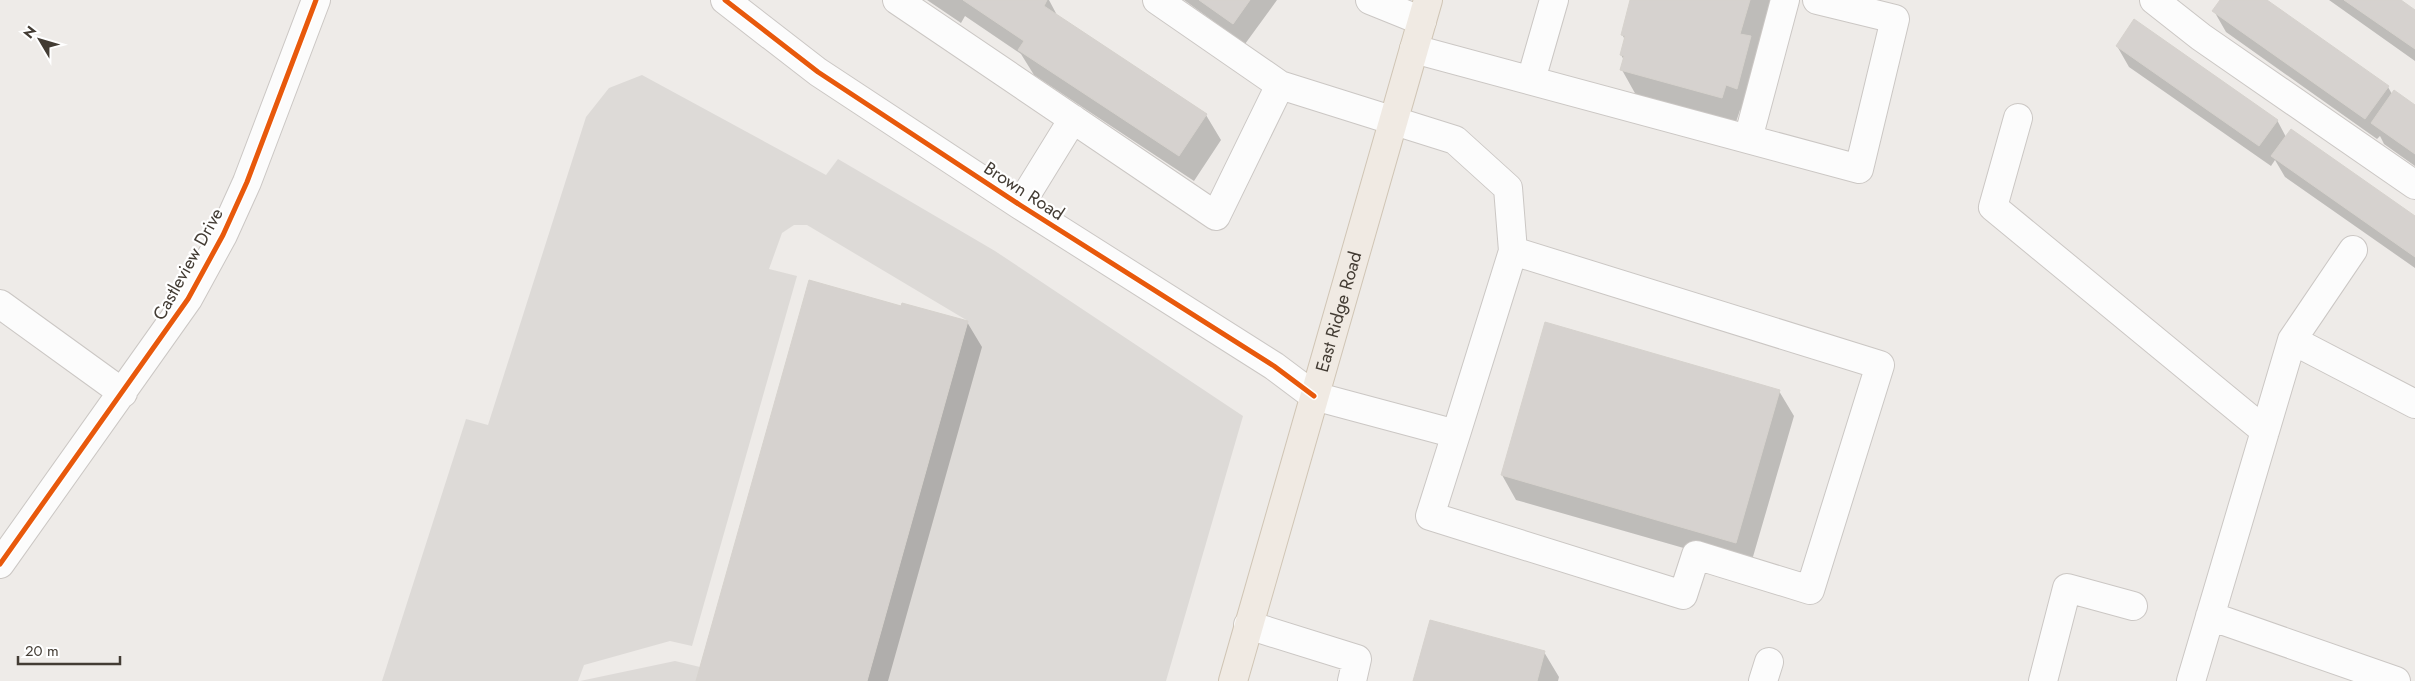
<svg xmlns="http://www.w3.org/2000/svg" width="2415" height="681" font-family="Jost,sans-serif">
  <style>
    .parking { fill: #dddad7 }
    .shadow { fill: #0003 }
    .building { fill: #d6d2cf; stroke: #d6d2cd }
    .lines { fill: none; stroke-linecap: round; stroke-linejoin: round }
    .minor-casing { stroke: #cbc7c4; stroke-width: 30 }
    .major-casing { stroke: #d0c5b5; stroke-width: 30 }
    .minor { stroke: #fcfcfc; stroke-width: 28 }
    .major { stroke: #f0eae3; stroke-width: 28 }
    .cycleway-casing { stroke: #fff; stroke-width: 8 }
    .cycleway { stroke: #e8590c; stroke-width: 5 }
    .labels { text-anchor: middle; stroke-width: 4.5; stroke-linejoin: round; paint-order: stroke }
    .street-label { font-size: 18px; fill: #433c34; stroke: #fff }
  </style>
  <rect width="100%" height="100%" fill="#eeebe8"/>
  <!-- parking -->
  <path class="parking" d="M 642,75 L 826,175 L 838,159 L 995,251 L 1243,416 L 1166,681 L 867,681 L 968,321 L 807,225 L 794,225 L 782,233 L 769,269 L 797,276 L 692,646 L 670,641 L 584,665 L 578,681 L 382,681 L 466,419 L 488,425 L 586,117 L 609,88 Z
    M 675,661 L 700,667 L 696,681 L 580,681 Z"/>
  <!-- shadow -->
  <path class="shadow" d="M 927,0 L 1049,0 L 1058,17 L 1206,115 L 1221,140 L 1194,181 L 1034,75 L 1021,54 L 965,16 L 961,23 Z
    M 1184,0 L 1277,0 L 1245,44 Z
    M 1631,0 L 1781,0 L 1768,11 L 1757,49 L 1765,63 L 1751,113 L 1740,110 L 1736,122 L 1636,95 L 1622,70 L 1624,60 L 1621,55 L 1625,40 L 1622,34 Z
    M 2221,0 L 2265,0 L 2388,87 L 2392,94 L 2415,107 L 2415,166 L 2384,144 L 2380,136 L 2377,139 L 2226,32 L 2214,11 Z
    M 2329,0 L 2398,0 L 2415,12 L 2415,61 Z
    M 2117,46 L 2277,120 L 2286,137 L 2415,218 L 2415,268 L 2285,177 L 2275,160 L 2271,166 L 2129,67 Z
    M 901,307 L 967,322 L 982,347 L 888,681 L 697,681 Z
    M 1779,391 L 1794,416 L 1750,567 L 1516,500 L 1502,475 Z
    M 1544,652 L 1559,677 L 1558,681 L 1415,681 Z"/>
  <!-- building -->
  <path class="building" d="M 963,0 L 1047,0 L 1044,6 L 1207,114 L 1179,156 L 1018,50 L 1024,41 Z
    M 1199,0 L 1250,0 L 1233,24 Z
    M 1630,0 L 1750,0 L 1740,34 L 1751,36 L 1737,89 L 1726,85 L 1722,98 L 1620,70 L 1624,56 L 1620,55 L 1625,36 L 1621,35 Z
    M 2220,0 L 2267,0 L 2389,86 L 2365,119 L 2212,11 Z
    M 2344,0 L 2401,0 L 2415,10 L 2415,49 Z
    M 2134,19 L 2278,120 L 2259,146 L 2116,46 Z
    M 2394,90 L 2415,105 L 2415,154 L 2371,123 Z
    M 2291,129 L 2415,216 L 2415,257 L 2271,156 Z
    M 809,280 L 901,306 L 902,303 L 968,321 L 867,681 L 696,681 Z
    M 1545,322 L 1780,390 L 1736,543 L 1501,475 Z
    M 1430,620 L 1545,651 L 1537,681 L 1413,681 Z"/>
  <g class="lines">
    <!-- minor casing -->
    <g class="minor-casing">
      <path id="minor" d="M 725,0 L 818,72 L 1020,205 L 1274,366 L 1314,396 L 1456,434 L 1513,251 L 1880,365 L 1810,590 L 1696,555 L 1683,595 L 1430,516 L 1456,434
        M 897,0 L 1216,216 L 1280,85
        M 1157,0 L 1280,85 L 1455,140 L 1508,188 L 1513,251
        M 1370,0 L 1422,21
        M 2154,0 L 2201,37 L 2415,185
        M 1414,49 L 1859,169 L 1895,19 L 1817,0
        M 1531,80 L 1554,0
        M 2018,118 L 1993,207 L 2265,431
        M 1748,139 L 1785,0
        M 1020,205 L 1073,119
        M 0,304 L 123,393
        M 2292,340 L 2415,404
        M 0,564 L 188,299 L 223,235 L 247,182 L 316,0
        M 2210,616 L 2396,681
        M 1248,625 L 1357,659 L 1352,681
        M 1763,681 L 1769,662
        M 2043,681 L 2067,588 L 2133,606
        M 2191,681 L 2292,340 L 2353,250"/>
    </g>
    <!-- major casing -->
    <g class="major-casing">
      <g id="major">
        <path id="s1" d="M 1233,681 L 1428,0"/>
      </g>
    </g>
    <!-- minor -->
    <use href="#minor" class="minor"/>
    <!-- major -->
    <use href="#major" class="major"/>
    <!-- cycleway casing -->
    <g class="cycleway-casing">
      <path id="cycleway" d="M 725,0 L 818,72 L 1020,205 L 1274,366 L 1314,396
        M 0,564 L 188,299 L 223,235 L 247,182 L 316,0"/>
    </g>
    <!-- cycleway -->
    <use href="#cycleway" class="cycleway"/>
  </g>
  <g class="labels">
    <!-- street labels -->
    <g class="street-label">
      <text transform="translate(1024 191) rotate(33)" y="6">Brown Road</text>
      <text transform="translate(188 264) rotate(-61)" y="6">Castleview Drive</text>
      <text dy="6" stroke="none"><textPath href="#s1" startOffset="384">East Ridge Road</textPath></text>
    </g>
  </g>
  <!-- north arrow -->
  <g transform="translate(40 40) rotate(308)" stroke="#ffffff" stroke-width="4" paint-order="stroke">
  <path d="M0-4L9 19L0 12L-9 19Z" fill="#433c34"/>
  <text y="-8" font-size="14" font-weight="bold" text-anchor="middle" fill="#433c34">N</text>
  </g>
  <!-- scale -->
  <path d="M18 656v8h102v-8" fill="none" stroke="#433c34" stroke-width="2.5"/>
  <text x="25" y="656" font-size="15" fill="#433c34" stroke="#ffffff" stroke-width="4" paint-order="stroke">20 m</text>
</svg>
